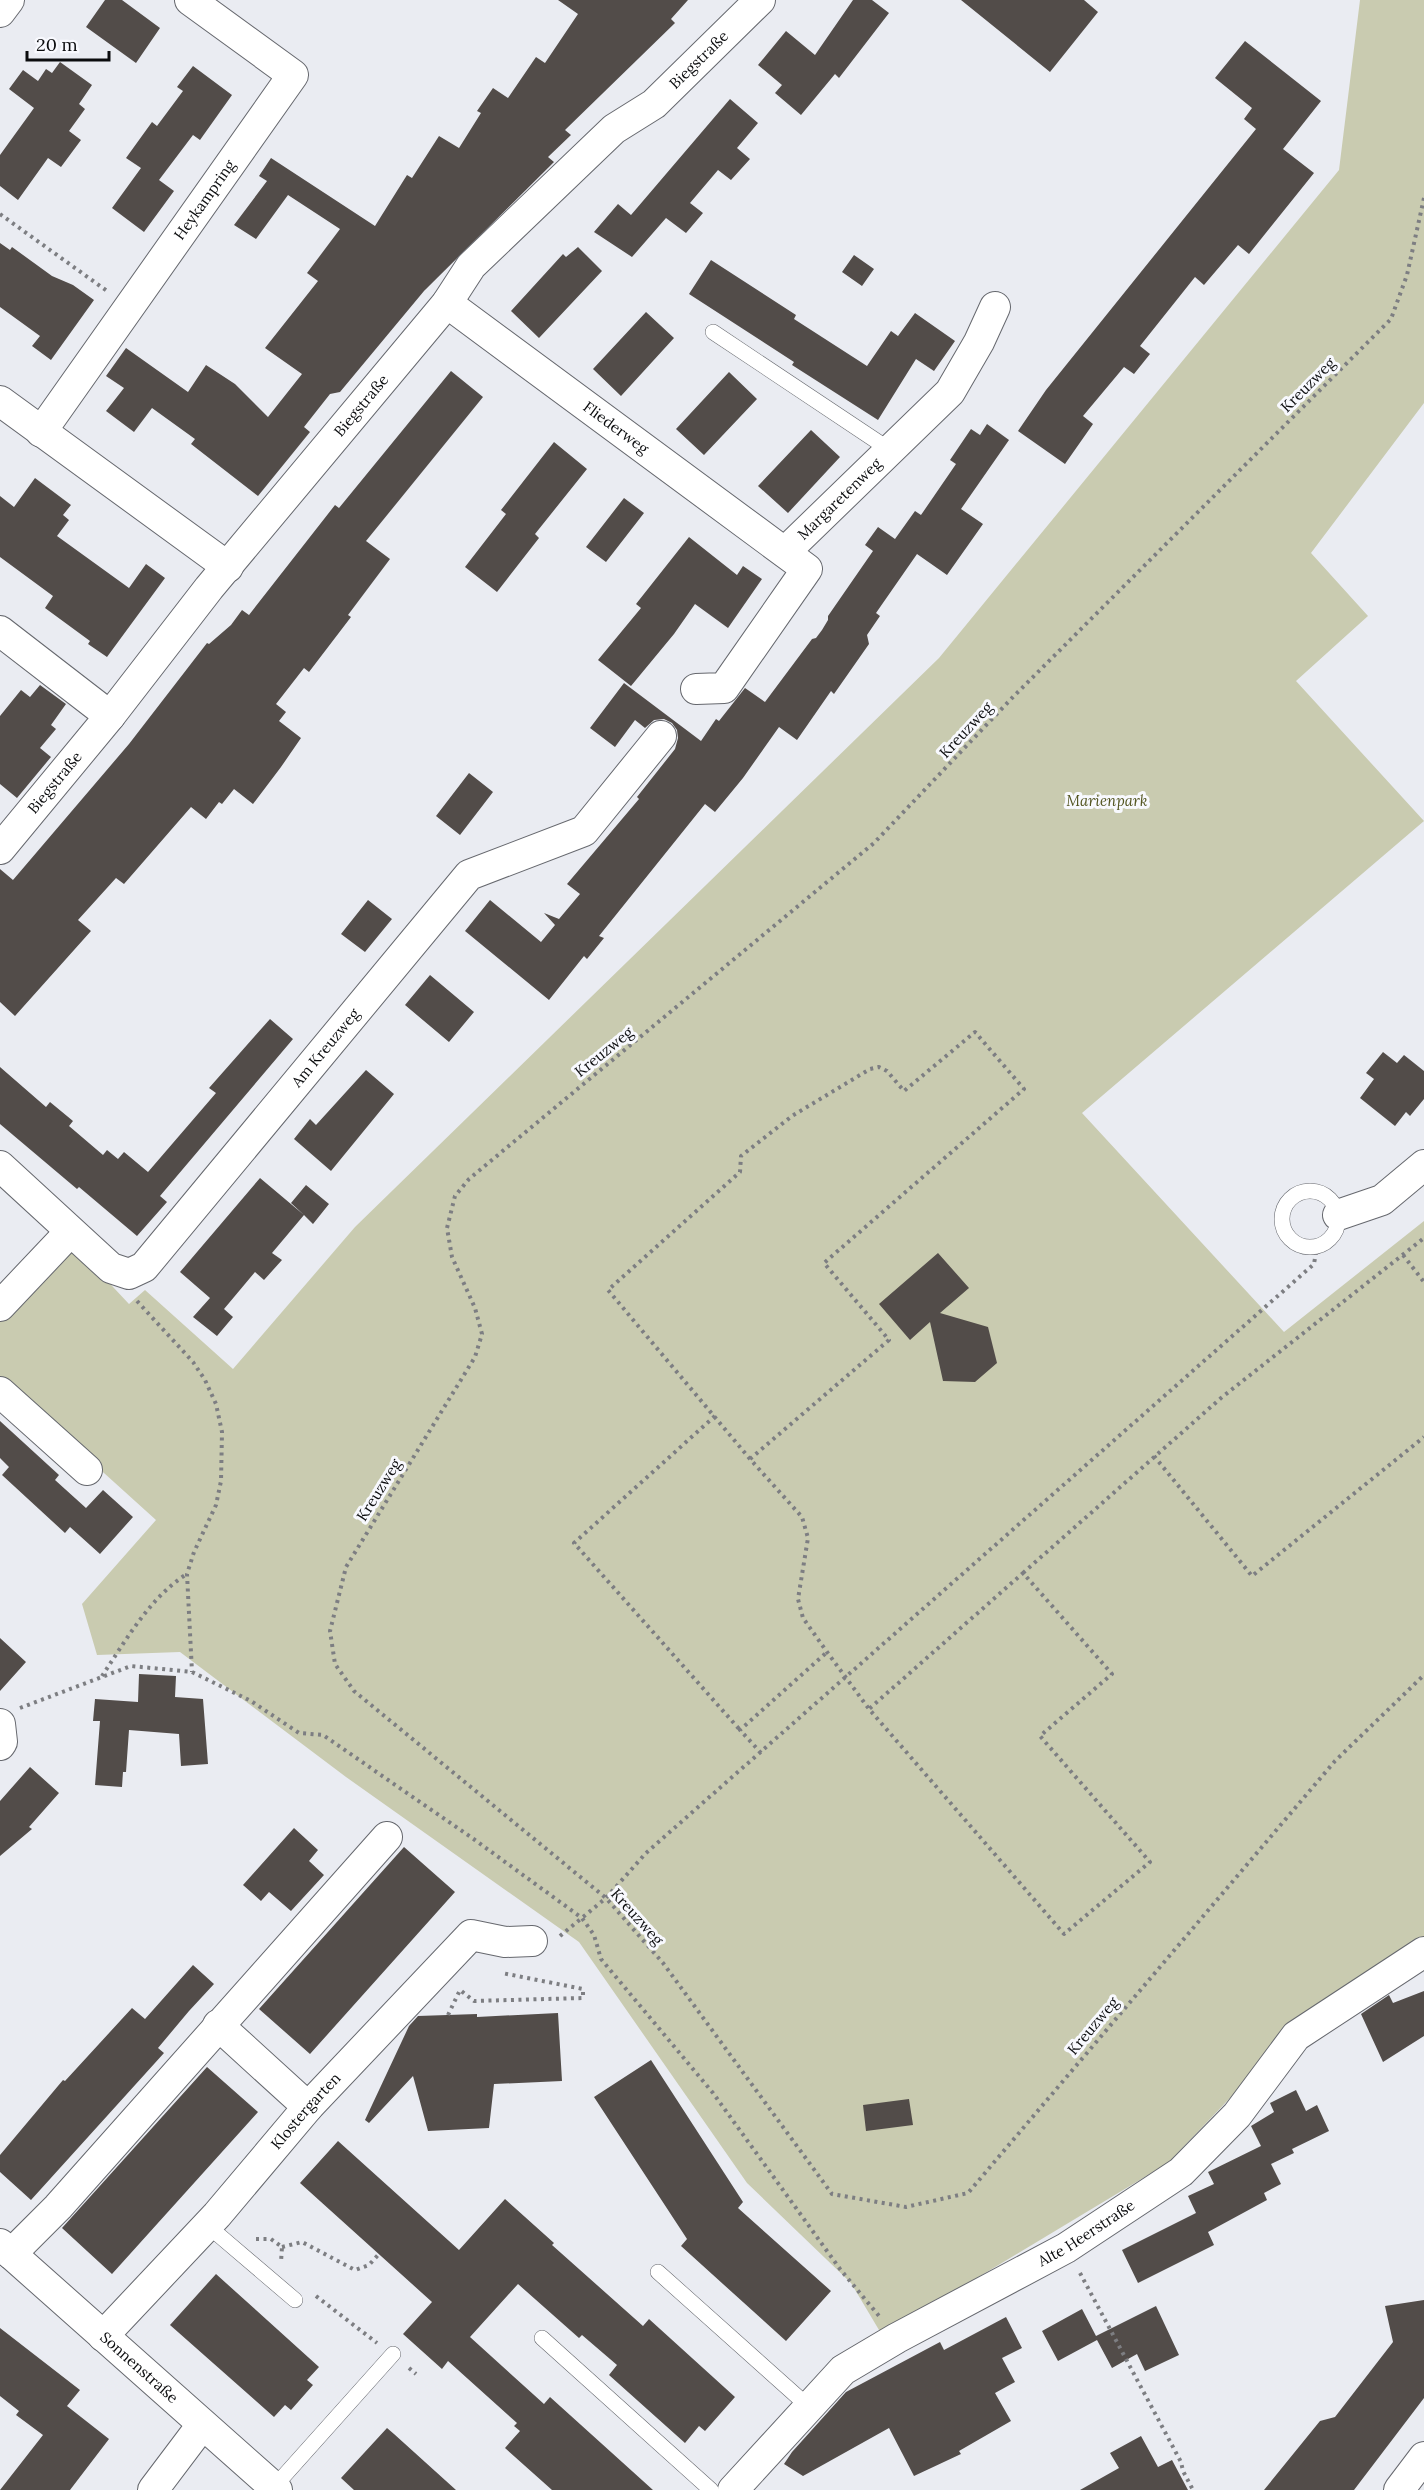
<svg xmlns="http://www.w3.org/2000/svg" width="1424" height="2490" font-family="Lora,serif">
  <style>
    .green { fill: #c9cbb0 }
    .building { fill: #524c49 }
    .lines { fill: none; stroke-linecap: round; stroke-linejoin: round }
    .service-casing { stroke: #66686e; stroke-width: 16 }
    .minor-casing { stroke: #66686e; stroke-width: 32 }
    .path { stroke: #7d7e82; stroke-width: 4; stroke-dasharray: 3 4.5; stroke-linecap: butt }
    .service { stroke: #fff; stroke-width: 15 }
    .minor { stroke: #fff; stroke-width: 30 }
    .labels { text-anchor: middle; stroke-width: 6; stroke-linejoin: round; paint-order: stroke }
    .street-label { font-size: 15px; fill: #0b0c0e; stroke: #f8f9fe }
    .park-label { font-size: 15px; font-style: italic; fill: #545622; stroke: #f8f9fe }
  </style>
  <rect width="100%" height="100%" fill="#eaecf2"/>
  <!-- green -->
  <path class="green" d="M 1360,0 L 1424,0 L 1424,403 L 1311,553 L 1368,616 L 1296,681 L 1424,821 L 1082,1113 L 1284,1332 L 1424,1221 L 1424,1940 L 1292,2033 L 1168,2163 L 882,2335 L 851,2283 L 747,2183 L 579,1942 L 346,1777 L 180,1652 L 97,1655 L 82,1604 L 156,1520 L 0,1379 L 0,1316 L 68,1239 L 129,1304 L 145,1290 L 233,1369 L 355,1227 L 939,658 L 1339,170 Z"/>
  <!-- building -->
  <path class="building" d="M 105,0 L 122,0 L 160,28 L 136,63 L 86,27 Z
    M 558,0 L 688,0 L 671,19 L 675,23 L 565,130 L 571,135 L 548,157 L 554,162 L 424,291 L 340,392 L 330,394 L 304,427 L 310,432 L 258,496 L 191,444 L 195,439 L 152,408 L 134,432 L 106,411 L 124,388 L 106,376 L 126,348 L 188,392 L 206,365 L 235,384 L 268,417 L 302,374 L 265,348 L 318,281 L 307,273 L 340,229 L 288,195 L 256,239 L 234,225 L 267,181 L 259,176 L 271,158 L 375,226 L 407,175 L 412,178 L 439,136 L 459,148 L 481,113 L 477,111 L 493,88 L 508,98 L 536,57 L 545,63 L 578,14 Z
    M 853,0 L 872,0 L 889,13 L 839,78 L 835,74 L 801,115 L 775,93 L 782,85 L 758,65 L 786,31 L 815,55 Z
    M 961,0 L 1084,0 L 1098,12 L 1050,72 Z
    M 1245,41 L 1321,101 L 1283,149 L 1314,173 L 1249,254 L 1238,245 L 1204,285 L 1195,277 L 1140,346 L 1150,354 L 1134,374 L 1124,367 L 1083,416 L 1093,424 L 1065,464 L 1018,431 L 1046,390 L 1256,129 L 1244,119 L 1252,108 L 1215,78 Z
    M 60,62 L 92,85 L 79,104 L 85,109 L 69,131 L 81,140 L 61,167 L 48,158 L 18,200 L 0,186 L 0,155 L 34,108 L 9,89 L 23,70 L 38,81 L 46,69 L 52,73 Z
    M 193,66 L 232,95 L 200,140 L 193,135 L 159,180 L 174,191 L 144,232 L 112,208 L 141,168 L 126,158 L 152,122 L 157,126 L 183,91 L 177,87 Z
    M 730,99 L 758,123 L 737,148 L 750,159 L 731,180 L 718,170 L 690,203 L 703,213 L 686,233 L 666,218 L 632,257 L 594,232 L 618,204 L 631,215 Z
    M 0,243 L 10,250 L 12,247 L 52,276 L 73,285 L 94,300 L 51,360 L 32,346 L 40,336 L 0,307 Z
    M 578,247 L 602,271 L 539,338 L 511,311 L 563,254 L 566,257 Z
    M 854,255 L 874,269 L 862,286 L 842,272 Z
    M 711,260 L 796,315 L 794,319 L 867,366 L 891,331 L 898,336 L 915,313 L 955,341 L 934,371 L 916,359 L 878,420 L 792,365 L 794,362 L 689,294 Z
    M 646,312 L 674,338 L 621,396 L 593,369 Z
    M 451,371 L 483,397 L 366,541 L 390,559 L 348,615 L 351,617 L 309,672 L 304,668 L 276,704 L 286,712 L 279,721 L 301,738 L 281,767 L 253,804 L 234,789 L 222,804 L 219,802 L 206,819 L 191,807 L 124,884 L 116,878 L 78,920 L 91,931 L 15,1016 L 0,1002 L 0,869 L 13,880 L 129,744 L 207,643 L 209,644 L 231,625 L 242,610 L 249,615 L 335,505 L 339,508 Z
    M 729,372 L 757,399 L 704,455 L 676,429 Z
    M 987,424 L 1009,440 L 961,509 L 983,524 L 947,575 L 917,554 L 876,613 L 880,616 L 867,635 L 869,644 L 834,694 L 831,691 L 797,740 L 779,727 L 743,778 L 715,812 L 705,804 L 599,936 L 604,938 L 587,959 L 584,956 L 549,1000 L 465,931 L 490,900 L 541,942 L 555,925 L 544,913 L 559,919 L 580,894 L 567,884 L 639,799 L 637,797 L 675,749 L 678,738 L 677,730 L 672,723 L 664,719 L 654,720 L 645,728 L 635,720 L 615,747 L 590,728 L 624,683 L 701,741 L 716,719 L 719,721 L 745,688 L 765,702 L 812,639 L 816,638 L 822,630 L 828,620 L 828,616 L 873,551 L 865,545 L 878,527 L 895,539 L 915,511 L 921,515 L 956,464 L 950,460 L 971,429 L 980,435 Z
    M 811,430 L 840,457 L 788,513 L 758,486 Z
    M 554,442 L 587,469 L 535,534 L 539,538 L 497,592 L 465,567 L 506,514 L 501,510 Z
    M 35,478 L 71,505 L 63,515 L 69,520 L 57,536 L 129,588 L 146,564 L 165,578 L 107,657 L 88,644 L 90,641 L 45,608 L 53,596 L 0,557 L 0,496 L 14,507 Z
    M 624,498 L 644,513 L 606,562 L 586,547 Z
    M 689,537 L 737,575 L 743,566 L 762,579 L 728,628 L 695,604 L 674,634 L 631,686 L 598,660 L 641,608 L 636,604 Z
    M 40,685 L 66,704 L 51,725 L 56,729 L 40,748 L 51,757 L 17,798 L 0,784 L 0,716 L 21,690 L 30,697 Z
    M 469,773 L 493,792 L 460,835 L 436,816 Z
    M 368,900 L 392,919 L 365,952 L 341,934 Z
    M 430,975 L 474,1012 L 449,1042 L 405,1005 Z
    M 270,1019 L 293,1039 L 160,1196 L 167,1202 L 137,1236 L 79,1187 L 77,1189 L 0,1124 L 0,1067 L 46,1107 L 50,1102 L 73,1121 L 69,1126 L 103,1155 L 107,1150 L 118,1159 L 124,1152 L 148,1172 L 216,1093 L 209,1088 Z
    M 1383,1052 L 1397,1063 L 1404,1055 L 1424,1071 L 1424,1099 L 1410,1116 L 1406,1112 L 1395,1126 L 1360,1098 L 1374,1079 L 1366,1073 Z
    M 366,1070 L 394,1094 L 331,1171 L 294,1139 L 310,1119 L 316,1125 Z
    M 260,1178 L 304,1215 L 291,1203 L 306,1185 L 329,1204 L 313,1224 L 304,1215 L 272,1253 L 282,1260 L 264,1280 L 255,1272 L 224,1309 L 233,1317 L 217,1336 L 193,1317 L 210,1298 L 180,1272 Z
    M 938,1253 L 969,1288 L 940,1313 L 988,1327 L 997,1363 L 975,1382 L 943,1381 L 930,1322 L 910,1340 L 879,1304 Z
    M 0,1421 L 59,1475 L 55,1480 L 86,1508 L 103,1490 L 133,1517 L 100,1554 L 70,1527 L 65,1533 L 2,1475 L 9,1467 L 0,1458 Z
    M 0,1638 L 26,1662 L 0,1691 Z
    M 139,1674 L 176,1676 L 175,1697 L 203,1699 L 208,1764 L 181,1766 L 179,1734 L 129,1730 L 126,1772 L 123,1772 L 122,1787 L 95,1785 L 100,1721 L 93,1721 L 95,1699 L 138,1702 Z
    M 30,1767 L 59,1793 L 29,1827 L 32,1829 L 0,1856 L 0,1801 Z
    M 294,1828 L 318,1850 L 309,1861 L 324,1875 L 291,1911 L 269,1892 L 261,1901 L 243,1885 Z
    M 404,1847 L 455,1892 L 310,2054 L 259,2009 Z
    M 193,1965 L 214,1984 L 189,2011 L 158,2048 L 164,2053 L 31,2200 L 0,2172 L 0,2155 L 63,2080 L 65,2081 L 132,2008 L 145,2019 Z
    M 1424,1991 L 1424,2036 L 1383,2062 L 1361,2014 L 1389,1995 L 1393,2003 Z
    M 558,2013 L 562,2081 L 494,2084 L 489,2128 L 428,2131 L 413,2076 L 369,2123 L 365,2120 L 409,2026 L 418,2016 L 477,2014 L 477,2017 Z
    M 651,2060 L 743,2202 L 738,2208 L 831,2291 L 786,2341 L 681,2246 L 687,2239 L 594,2097 Z
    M 207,2067 L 258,2112 L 112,2274 L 62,2228 Z
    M 1296,2090 L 1306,2111 L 1317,2105 L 1329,2131 L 1292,2149 L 1294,2153 L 1271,2164 L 1281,2184 L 1264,2193 L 1267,2200 L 1208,2232 L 1214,2245 L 1138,2283 L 1122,2250 L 1196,2213 L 1188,2196 L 1214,2184 L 1208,2172 L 1261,2146 L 1251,2126 L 1274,2112 L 1270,2103 Z
    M 909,2099 L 913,2125 L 866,2131 L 863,2105 Z
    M 338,2141 L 459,2250 L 505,2199 L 554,2243 L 552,2245 L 643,2326 L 649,2319 L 735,2397 L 705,2431 L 699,2426 L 685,2443 L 609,2375 L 617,2365 L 582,2335 L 579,2338 L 518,2284 L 470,2337 L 544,2404 L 550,2397 L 653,2490 L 552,2490 L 505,2448 L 520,2431 L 514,2426 L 517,2423 L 448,2361 L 442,2369 L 403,2334 L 432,2302 L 300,2183 Z
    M 216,2274 L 319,2367 L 307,2380 L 313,2385 L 291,2410 L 285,2405 L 274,2417 L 170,2325 Z
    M 1424,2300 L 1424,2398 L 1354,2490 L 1264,2490 L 1320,2421 L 1335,2417 L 1393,2342 L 1385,2306 Z
    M 1156,2306 L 1179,2355 L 1145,2371 L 1137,2354 L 1112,2368 L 1097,2340 L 1058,2361 L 1042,2331 L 1082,2309 L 1096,2336 Z
    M 1006,2317 L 1022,2348 L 1002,2358 L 1015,2382 L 995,2393 L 1011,2421 L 959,2451 L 961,2454 L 914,2476 L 889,2428 L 803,2476 L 784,2464 L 792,2452 L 846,2392 L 940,2342 L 944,2350 Z
    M 0,2328 L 80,2390 L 67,2406 L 109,2439 L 70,2490 L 0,2490 L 43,2435 L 16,2415 L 19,2411 L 0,2396 Z
    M 387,2428 L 394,2434 L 456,2490 L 354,2490 L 341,2478 Z
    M 1141,2436 L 1158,2467 L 1172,2460 L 1188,2490 L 1080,2490 L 1119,2468 L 1110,2453 Z"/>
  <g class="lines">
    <!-- service casing -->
    <g class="service-casing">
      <path id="service" d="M 713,332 L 890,450
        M1282 1219a28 28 0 1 1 56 0a28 28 0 1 1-56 0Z
        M 207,2225 L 295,2300
        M 658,2272 L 809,2407
        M 542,2338 L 711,2490
        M 274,2487 L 393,2354"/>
    </g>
    <!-- minor casing -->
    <g class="minor-casing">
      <g id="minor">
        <path d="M 0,12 L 9,0"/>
        <path id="s1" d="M 447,303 L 807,569 L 724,688 L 696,689"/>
        <path d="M 0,401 L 228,567"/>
        <path id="s2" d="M 41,432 L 293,75 L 190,0"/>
        <path id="s3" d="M 785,552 L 950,392 L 979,342 L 995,307"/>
        <path d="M 0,631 L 110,716"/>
        <path id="s4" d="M 0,849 L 110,716 L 209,588 L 447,303 L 471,266 L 614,129 L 654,104 L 760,0"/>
        <path id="s5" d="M 0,1166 L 111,1268 L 129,1274 L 144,1267 L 469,875 L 584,831 L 661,736"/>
        <path d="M 1338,1215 L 1382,1200 L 1424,1165"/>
        <path d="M 0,1306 L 70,1232"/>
        <path d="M 0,1392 L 87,1470"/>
        <path d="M 0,1724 L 2,1742 L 0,1745"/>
        <path d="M 218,2025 L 308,2107"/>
        <path id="s6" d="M 0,2244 L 277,2490"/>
        <path d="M 11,2254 L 58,2207 L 387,1837"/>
        <path id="s7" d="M 103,2336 L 217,2215 L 308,2107 L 471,1935 L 505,1942 L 532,1941"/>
        <path d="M 153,2490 L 202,2425"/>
        <path id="s8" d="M 733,2490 L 843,2370 L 897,2338 L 1066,2248 L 1181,2172 L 1237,2115 L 1296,2036 L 1424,1952"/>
        <path d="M 1399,2490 L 1424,2457"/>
      </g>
    </g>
    <!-- path -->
    <path class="path" d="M 1424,198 L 1407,275 L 1391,319 L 1013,697 L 874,843 L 469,1179 L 455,1196 L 447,1228 L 452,1257 L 475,1308 L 482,1334 L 475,1357 L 346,1567 L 330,1631 L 335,1664 L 354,1691 L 606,1898 L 663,1963 L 832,2194 L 906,2207 L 968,2193 L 1335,1761 L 1424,1675
      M 0,214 L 107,291
      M 1403,1255 L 1424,1282
      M 137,1301 L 193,1362 L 205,1380 L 216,1404 L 222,1432 L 221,1481 L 216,1505 L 194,1552 L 187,1574 L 192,1672
      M 715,1416 L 574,1543 L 740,1730
      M 1154,1456 L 1252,1576 L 1424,1437
      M 750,1459 L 889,1340 L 824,1263 L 1024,1089 L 975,1032 L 904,1091 L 887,1071 L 879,1067 L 870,1069 L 792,1116 L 741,1156 L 740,1172 L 608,1290 L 750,1459 L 802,1517 L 808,1538 L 798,1599 L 803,1618 L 827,1652 L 869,1709 L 1064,1934 L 1150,1862 L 1040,1736 L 1112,1674 L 1023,1573 L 869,1709
      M 1023,1573 L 1221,1398 L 1424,1238
      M 102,1676 C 126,1640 151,1596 187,1574
      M 20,1708 L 131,1666 L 192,1672 L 251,1701 L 299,1733 L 323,1735 L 475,1840 L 582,1918 L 594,1935 L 601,1959 L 713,2093 L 840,2269 L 879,2316
      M 761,1753 L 740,1730 L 827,1652
      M 560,1936 L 606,1898 L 646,1853 L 1314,1264 L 1317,1246
      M 448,2015 L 460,1990 L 474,2001 L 583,1998 L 583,1989 L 502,1973
      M 256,2239 L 271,2239 L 282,2247 L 281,2262
      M 282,2247 L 302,2242 L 355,2270 L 369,2265 L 379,2254
      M 1080,2273 L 1181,2462 L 1183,2471 L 1193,2490
      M 316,2296 L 377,2343
      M 409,2368 L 416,2374"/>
    <!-- service -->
    <use href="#service" class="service"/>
    <!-- minor -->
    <use href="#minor" class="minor"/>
  </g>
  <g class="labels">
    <!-- street labels -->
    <g class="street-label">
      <text dy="5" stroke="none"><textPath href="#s4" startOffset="1058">Biegstraße</textPath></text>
      <text dy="5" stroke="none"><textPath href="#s2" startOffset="284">Heykampring</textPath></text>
      <text transform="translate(1308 385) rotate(-45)" y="5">Kreuzweg</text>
      <text dy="5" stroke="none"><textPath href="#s4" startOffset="572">Biegstraße</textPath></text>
      <text dy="5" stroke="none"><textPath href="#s1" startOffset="210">Fliederweg</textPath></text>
      <text dy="5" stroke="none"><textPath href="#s3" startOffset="76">Margaretenweg</textPath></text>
      <text transform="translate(966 730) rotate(-47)" y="5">Kreuzweg</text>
      <text dy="5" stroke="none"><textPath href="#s4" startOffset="86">Biegstraße</textPath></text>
      <text dy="5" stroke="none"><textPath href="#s5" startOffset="471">Am Kreuzweg</textPath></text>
      <text transform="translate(604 1052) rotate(-39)" y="5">Kreuzweg</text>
      <text transform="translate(379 1490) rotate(-58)" y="5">Kreuzweg</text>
      <text transform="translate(637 1917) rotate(48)" y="5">Kreuzweg</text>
      <text transform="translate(1093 2026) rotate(-50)" y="5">Kreuzweg</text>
      <text dy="5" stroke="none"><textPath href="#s7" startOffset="303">Klostergarten</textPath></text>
      <text dy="5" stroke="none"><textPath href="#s8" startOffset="442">Alte Heerstraße</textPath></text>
      <text dy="5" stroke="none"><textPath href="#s6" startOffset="186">Sonnenstraße</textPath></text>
    </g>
    <!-- park labels -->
    <g class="park-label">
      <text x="1107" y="806">Marienpark</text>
    </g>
  </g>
  <!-- scale -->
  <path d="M27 51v9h82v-9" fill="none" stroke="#0b0c0e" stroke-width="3"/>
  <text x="36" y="51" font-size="18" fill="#0b0c0e" stroke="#f8f9fe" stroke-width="4.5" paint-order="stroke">20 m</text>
</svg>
